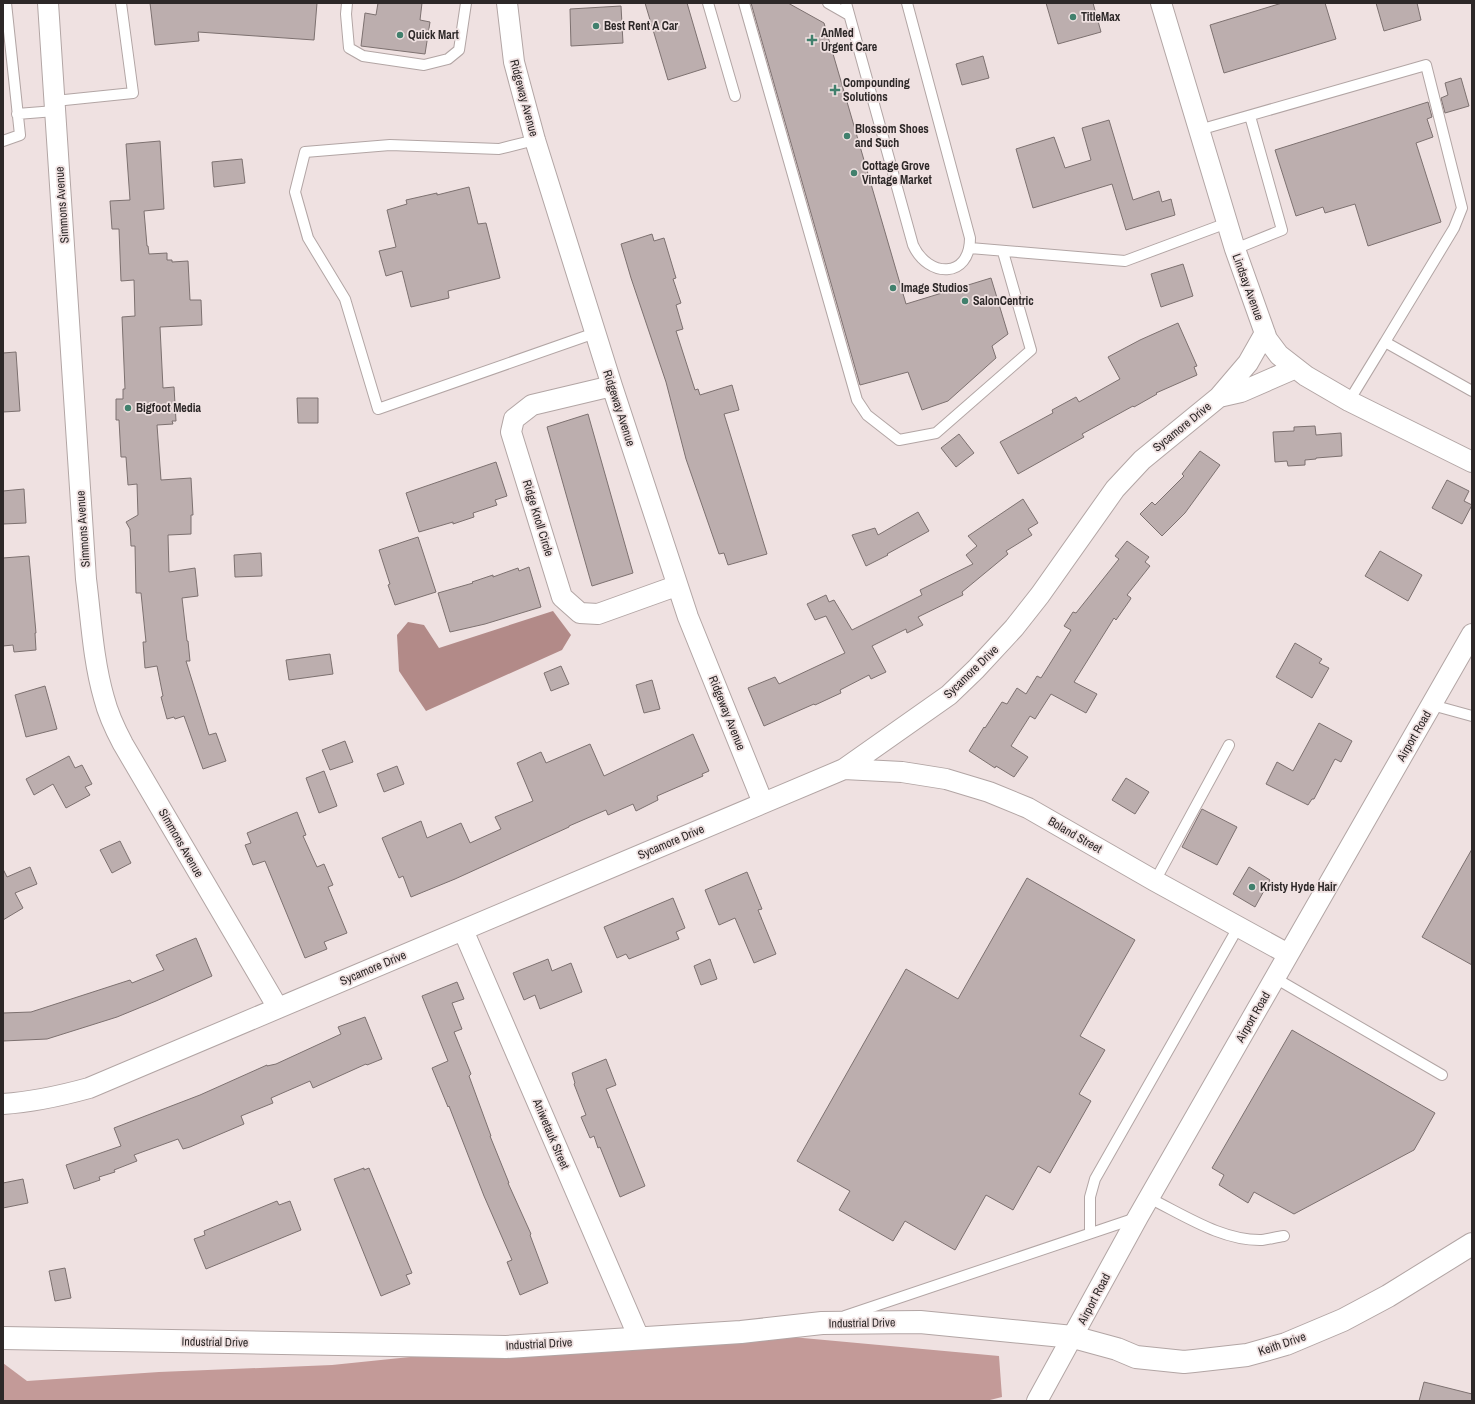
<svg xmlns="http://www.w3.org/2000/svg" width="1475" height="1404" font-family="'Archivo Narrow',sans-serif">
  <style>
    .forest { fill: #c39a98 }
    .water { fill: #b28a88 }
    .building { fill: #bcaeae; stroke: #7d7170 }
    .lines { fill: none; stroke-linecap: round; stroke-linejoin: round }
    .service-casing { stroke: #b2a5a4; stroke-width: 12 }
    .minor-casing { stroke: #b2a5a4; stroke-width: 22 }
    .tertiary-casing { stroke: #b2a5a4; stroke-width: 24 }
    .service { stroke: #fff; stroke-width: 10 }
    .minor { stroke: #fff; stroke-width: 20 }
    .tertiary { stroke: #fff; stroke-width: 22 }
    .poi-dot { fill: #41806d; stroke: #efe1e1; stroke-width: 1.5 }
    .labels { text-anchor: middle; stroke-width: 3.5; stroke-linejoin: round; paint-order: stroke }
    .poi-label { font-size: 12px; font-weight: bold; fill: #2d2828; stroke: #efe1e1; text-anchor: start }
    .street-label { font-size: 12px; fill: #2d2828; stroke: #efe1e1 }
  </style>
  <rect width="100%" height="100%" fill="#efe1e1"/>
  <!-- forest -->
  <path class="forest" d="M 693,1328 L 999,1356 L 1002,1397 L 986,1401 L 3,1401 L 3,1363 L 27,1381 L 159,1372 L 332,1365 Z"/>
  <!-- water -->
  <path class="water" d="M 553,611 L 571,635 L 562,650 L 426,711 L 399,671 L 397,635 L 408,622 L 424,625 L 439,648 Z"/>
  <!-- building -->
  <path class="building" d="M 150,3 L 317,3 L 314,40 L 198,32 L 199,41 L 155,45 Z
    M 378,3 L 422,3 L 420,20 L 430,22 L 425,54 L 361,46 L 365,13 L 376,15 Z
    M 645,3 L 687,3 L 706,68 L 668,80 Z
    M 751,3 L 788,3 L 824,23 L 906,304 L 991,278 L 1008,334 L 992,346 L 996,358 L 948,401 L 922,410 L 908,372 L 860,385 Z
    M 1046,3 L 1093,3 L 1101,32 L 1058,44 Z
    M 1282,3 L 1325,3 L 1336,39 L 1224,73 L 1210,25 Z
    M 1376,3 L 1417,3 L 1421,20 L 1384,31 Z
    M 621,6 L 623,43 L 571,46 L 570,9 Z
    M 983,56 L 989,78 L 962,85 L 956,64 Z
    M 1461,78 L 1469,106 L 1445,113 L 1441,98 L 1448,95 L 1445,83 Z
    M 1428,102 L 1432,117 L 1427,119 L 1433,137 L 1416,143 L 1441,222 L 1368,246 L 1355,204 L 1325,213 L 1323,207 L 1296,216 L 1275,150 Z
    M 1109,120 L 1133,200 L 1159,191 L 1162,202 L 1171,199 L 1175,215 L 1126,230 L 1112,184 L 1033,208 L 1016,149 L 1054,137 L 1065,168 L 1091,160 L 1082,128 Z
    M 160,141 L 164,209 L 144,211 L 147,246 L 148,246 L 149,254 L 167,253 L 167,260 L 172,260 L 172,262 L 188,261 L 190,300 L 201,300 L 202,325 L 160,327 L 163,388 L 174,387 L 176,421 L 172,421 L 173,424 L 157,425 L 161,480 L 191,478 L 193,515 L 191,515 L 191,534 L 168,535 L 169,572 L 195,568 L 198,596 L 182,598 L 187,641 L 188,641 L 190,661 L 186,661 L 209,735 L 216,733 L 226,761 L 203,769 L 184,716 L 175,719 L 174,717 L 167,719 L 161,697 L 163,696 L 157,666 L 145,668 L 143,642 L 146,642 L 141,593 L 136,593 L 135,546 L 131,546 L 130,529 L 126,522 L 138,515 L 137,484 L 128,485 L 126,457 L 121,457 L 119,420 L 116,420 L 116,399 L 123,399 L 123,389 L 125,389 L 122,317 L 135,316 L 134,280 L 121,281 L 119,229 L 112,229 L 110,201 L 130,200 L 126,144 Z
    M 242,159 L 245,183 L 214,187 L 212,162 Z
    M 469,187 L 478,224 L 486,223 L 500,278 L 448,291 L 449,298 L 411,307 L 402,271 L 386,276 L 379,251 L 396,247 L 387,210 L 407,204 L 406,200 L 437,193 L 437,195 Z
    M 652,234 L 654,241 L 664,238 L 676,278 L 673,279 L 681,303 L 676,305 L 683,329 L 676,331 L 695,390 L 698,389 L 700,395 L 732,385 L 739,410 L 724,414 L 767,554 L 728,565 L 724,553 L 719,554 L 686,459 L 666,382 L 631,278 L 621,244 Z
    M 1183,264 L 1193,296 L 1161,307 L 1151,274 Z
    M 1178,323 L 1197,366 L 1194,367 L 1197,375 L 1156,393 L 1157,394 L 1134,407 L 1133,406 L 1082,434 L 1084,437 L 1018,474 L 1000,442 L 1053,413 L 1052,410 L 1076,397 L 1079,402 L 1120,379 L 1108,357 L 1140,340 Z
    M 16,352 L 20,411 L 3,412 L 3,353 Z
    M 297,398 L 318,398 L 318,423 L 298,423 Z
    M 588,414 L 633,573 L 592,586 L 547,427 Z
    M 1315,426 L 1316,435 L 1341,433 L 1342,456 L 1316,458 L 1316,459 L 1305,460 L 1305,465 L 1288,466 L 1287,461 L 1275,462 L 1273,432 L 1294,431 L 1294,427 Z
    M 959,434 L 974,453 L 956,467 L 941,448 Z
    M 1200,451 L 1220,465 L 1185,513 L 1162,536 L 1140,514 L 1152,502 L 1155,505 L 1184,476 L 1182,474 Z
    M 496,462 L 507,496 L 495,500 L 497,505 L 473,513 L 474,517 L 453,524 L 453,522 L 419,532 L 406,493 Z
    M 1447,480 L 1469,491 L 1464,501 L 1472,505 L 1462,524 L 1432,508 Z
    M 24,489 L 26,523 L 3,524 L 3,491 Z
    M 1023,499 L 1038,523 L 1028,529 L 1032,535 L 1006,551 L 1008,554 L 962,592 L 963,595 L 918,617 L 923,625 L 907,633 L 906,629 L 872,646 L 886,672 L 871,679 L 869,675 L 840,690 L 841,693 L 815,705 L 814,704 L 764,726 L 748,688 L 775,677 L 779,684 L 845,653 L 826,616 L 815,620 L 807,604 L 826,595 L 829,602 L 834,600 L 852,630 L 922,595 L 920,590 L 973,564 L 966,555 L 977,546 L 968,536 Z
    M 918,512 L 929,531 L 887,554 L 888,555 L 866,566 L 852,535 L 875,528 L 878,535 Z
    M 418,537 L 436,592 L 395,605 L 388,585 L 390,584 L 379,550 Z
    M 1127,541 L 1149,557 L 1145,562 L 1150,566 L 1127,595 L 1131,598 L 1130,600 L 1116,620 L 1114,618 L 1074,682 L 1097,694 L 1086,713 L 1051,694 L 1035,719 L 1030,716 L 1011,746 L 1028,757 L 1014,777 L 996,766 L 995,768 L 969,751 L 984,727 L 985,728 L 1002,702 L 1007,704 L 1017,688 L 1026,694 L 1037,676 L 1041,678 L 1071,630 L 1064,626 L 1073,612 L 1076,613 L 1119,559 L 1115,556 Z
    M 1380,551 L 1422,575 L 1408,601 L 1365,576 Z
    M 261,553 L 262,576 L 235,577 L 234,555 Z
    M 29,556 L 36,633 L 35,633 L 36,650 L 14,652 L 13,645 L 3,646 L 3,558 Z
    M 529,567 L 541,607 L 485,624 L 450,632 L 438,593 L 473,583 L 472,582 L 493,575 L 493,577 L 518,568 L 519,571 Z
    M 1295,643 L 1322,659 L 1319,663 L 1329,668 L 1312,698 L 1276,677 Z
    M 330,654 L 333,674 L 289,680 L 286,660 Z
    M 561,666 L 569,684 L 551,691 L 544,673 Z
    M 652,680 L 660,709 L 644,713 L 636,685 Z
    M 45,686 L 57,729 L 26,737 L 15,695 Z
    M 1319,723 L 1352,741 L 1341,762 L 1335,759 L 1314,799 L 1312,799 L 1308,805 L 1266,784 L 1277,762 L 1293,771 Z
    M 693,734 L 709,771 L 702,774 L 703,776 L 657,796 L 658,800 L 636,811 L 633,804 L 608,815 L 606,810 L 569,826 L 569,827 L 455,879 L 411,897 L 403,876 L 399,878 L 382,838 L 421,821 L 427,838 L 461,823 L 470,843 L 501,829 L 495,817 L 533,801 L 517,763 L 541,752 L 546,763 L 590,744 L 604,776 Z
    M 345,741 L 353,762 L 330,770 L 322,750 Z
    M 69,756 L 75,768 L 82,765 L 92,784 L 85,787 L 90,795 L 66,808 L 53,784 L 34,795 L 26,779 Z
    M 397,766 L 404,784 L 384,792 L 377,774 Z
    M 324,771 L 337,806 L 319,813 L 306,778 Z
    M 1126,778 L 1149,792 L 1135,814 L 1112,800 Z
    M 1202,809 L 1237,827 L 1217,865 L 1182,847 Z
    M 297,812 L 306,835 L 303,836 L 317,867 L 324,864 L 333,885 L 328,887 L 347,933 L 324,942 L 327,949 L 305,958 L 265,861 L 253,865 L 245,845 L 251,843 L 247,833 Z
    M 120,841 L 131,863 L 112,873 L 100,850 Z
    M 1472,849 L 1472,965 L 1422,937 Z
    M 30,867 L 37,884 L 15,893 L 23,908 L 3,920 L 3,869 L 7,877 Z
    M 1249,867 L 1270,880 L 1255,907 L 1233,894 Z
    M 747,872 L 762,909 L 758,910 L 776,954 L 754,963 L 735,918 L 719,925 L 705,890 Z
    M 1027,878 L 1135,940 L 1080,1036 L 1105,1050 L 1079,1094 L 1091,1101 L 1050,1173 L 1038,1166 L 1013,1210 L 986,1195 L 955,1250 L 905,1221 L 893,1241 L 839,1210 L 850,1191 L 797,1161 L 906,969 L 958,999 Z
    M 673,898 L 685,928 L 676,932 L 679,939 L 629,959 L 626,954 L 617,958 L 604,927 Z
    M 196,938 L 212,976 L 156,1001 L 117,1017 L 47,1039 L 3,1041 L 3,1013 L 31,1012 L 130,980 L 132,983 L 164,970 L 156,955 Z
    M 548,959 L 552,971 L 571,963 L 582,992 L 540,1009 L 535,995 L 524,1000 L 513,973 Z
    M 710,959 L 717,979 L 701,985 L 694,966 Z
    M 457,982 L 464,999 L 452,1003 L 462,1029 L 454,1032 L 471,1074 L 469,1076 L 491,1136 L 490,1136 L 509,1183 L 508,1183 L 531,1234 L 530,1235 L 548,1283 L 520,1295 L 507,1262 L 512,1260 L 484,1196 L 449,1106 L 448,1107 L 432,1068 L 448,1061 L 422,996 Z
    M 365,1017 L 382,1059 L 367,1065 L 366,1064 L 313,1088 L 310,1081 L 271,1098 L 273,1103 L 241,1116 L 244,1124 L 190,1147 L 183,1149 L 178,1139 L 134,1155 L 137,1161 L 114,1170 L 115,1172 L 99,1177 L 100,1180 L 74,1189 L 66,1165 L 121,1146 L 114,1128 L 200,1095 L 267,1065 L 267,1066 L 276,1064 L 341,1034 L 338,1027 Z
    M 1292,1030 L 1435,1113 L 1414,1150 L 1294,1214 L 1254,1192 L 1248,1203 L 1219,1185 L 1224,1175 L 1212,1168 Z
    M 606,1059 L 616,1085 L 606,1089 L 645,1186 L 620,1197 L 600,1147 L 598,1148 L 594,1136 L 590,1138 L 581,1117 L 586,1115 L 574,1084 L 575,1083 L 572,1073 Z
    M 364,1168 L 364,1170 L 369,1168 L 412,1273 L 406,1275 L 410,1284 L 381,1296 L 334,1179 Z
    M 23,1179 L 28,1203 L 3,1208 L 3,1183 Z
    M 277,1201 L 279,1205 L 290,1201 L 301,1230 L 206,1269 L 194,1239 L 205,1235 L 204,1231 Z
    M 65,1268 L 71,1298 L 55,1301 L 49,1271 Z
    M 1424,1382 L 1472,1394 L 1472,1401 L 1419,1401 Z"/>
  <g class="lines">
    <!-- service casing -->
    <g class="service-casing">
      <path id="service" d="M 347,3 L 346,14 L 349,48 L 363,56 L 424,65 L 448,59 L 459,50 L 466,3
        M 708,3 L 735,96
        M 744,3 L 857,400 L 867,415 L 899,440 L 936,433 L 1031,350 L 1003,252
        M 828,3 L 849,15
        M 846,3 L 913,245 C 928,278 970,279 970,238 L 907,3
        M 55,101 L 133,93 L 121,3
        M 17,114 L 55,111
        M 1199,130 L 1426,65 L 1462,208 L 1454,228 L 1385,342 L 1472,391
        M 535,140 L 499,149 L 390,145 L 305,152 L 295,192 L 308,238 L 345,299 L 378,409 L 595,333
        M 3,141 L 20,135 L 6,3
        M 970,248 L 1125,261 L 1227,223
        M 1235,249 L 1282,230 L 1250,116
        M 1349,401 L 1385,342
        M 1432,705 L 1472,716
        M 1155,881 L 1229,745
        M 1275,978 L 1442,1075
        M 1149,1198 C 1184,1215 1222,1241 1262,1240 C 1269,1239 1277,1237 1284,1236
        M 1090,1233 L 1090,1197 L 1095,1179 L 1240,924
        M 845,1316 L 1136,1218"/>
    </g>
    <!-- minor casing -->
    <g class="minor-casing">
      <path id="minor" d="M 48,3 L 86,579 C 91,618 93,660 104,698 C 108,714 115,729 123,744 L 278,1008
        M 507,3 L 514,62 L 535,140 L 612,386 L 688,617 L 763,803
        M 1161,3 L 1235,249 L 1267,339 L 1279,355 L 1306,376 L 1349,401 L 1472,462
        M 612,386 L 532,405 L 514,419 L 511,432 L 562,597 L 580,613 L 598,614 L 676,586
        M 1219,397 L 1241,392 L 1296,368
        M 844,769 L 902,772 L 946,779 L 989,792 L 1028,808 L 1155,881 L 1288,954
        M 463,930 L 639,1338
        M 3,1104 C 33,1102 60,1096 89,1088 L 844,769 L 949,695 L 976,669 L 1014,628 L 1040,595 L 1115,489 L 1142,460 L 1219,397 L 1248,363 L 1265,333
        M 1037,1401 L 1138,1217 L 1472,634"/>
    </g>
    <!-- tertiary casing -->
    <g class="tertiary-casing">
      <path id="tertiary" d="M 3,1338 L 506,1347 L 741,1332 L 822,1323 L 920,1322 L 1073,1337 L 1117,1349 L 1136,1357 L 1184,1362 L 1194,1361 L 1247,1355 L 1286,1344 L 1343,1320 L 1388,1296 L 1472,1244"/>
    </g>
    <!-- service -->
    <use href="#service" class="service"/>
    <!-- minor -->
    <use href="#minor" class="minor"/>
    <!-- tertiary -->
    <use href="#tertiary" class="tertiary"/>
  </g>
  <!-- markers -->
  <g class="poi-dot">
    <circle cx="1073" cy="17" r="4"/>
    <circle cx="596" cy="26" r="4"/>
    <circle cx="400" cy="35" r="4"/>
    <path d="M810 34h4v4h4v4h-4v4h-4v-4h-4v-4h4z"/>
    <path d="M833 84h4v4h4v4h-4v4h-4v-4h-4v-4h4z"/>
    <circle cx="847" cy="136" r="4"/>
    <circle cx="854" cy="173" r="4"/>
    <circle cx="893" cy="288" r="4"/>
    <circle cx="965" cy="301" r="4"/>
    <circle cx="128" cy="408" r="4"/>
    <circle cx="1252" cy="887" r="4"/>
  </g>
  <g class="labels">
    <!-- poi labels -->
    <g class="poi-label">
      <text x="1081" y="21">TitleMax</text>
      <text x="604" y="30">Best Rent A Car</text>
      <text x="821" y="37">AnMed<tspan x="821" dy="14">Urgent Care</tspan></text>
      <text x="408" y="39">Quick Mart</text>
      <text x="843" y="87">Compounding<tspan x="843" dy="14">Solutions</tspan></text>
      <text x="855" y="133">Blossom Shoes<tspan x="855" dy="14">and Such</tspan></text>
      <text x="862" y="170">Cottage Grove<tspan x="862" dy="14">Vintage Market</tspan></text>
      <text x="901" y="292">Image Studios</text>
      <text x="973" y="305">SalonCentric</text>
      <text x="136" y="412">Bigfoot Media</text>
      <text x="1260" y="891">Kristy Hyde Hair</text>
    </g>
    <!-- street labels -->
    <g class="street-label">
      <text transform="translate(524 98) rotate(75)" y="4">Ridgeway Avenue</text>
      <text transform="translate(62 205) rotate(-94)" y="4">Simmons Avenue</text>
      <text transform="translate(1248 287) rotate(70)" y="4">Lindsay Avenue</text>
      <text transform="translate(619 408) rotate(72)" y="4">Ridgeway Avenue</text>
      <text transform="translate(1182 427) rotate(-39)" y="4">Sycamore Drive</text>
      <text transform="translate(538 518) rotate(73)" y="4">Ridge Knoll Circle</text>
      <text transform="translate(83 529) rotate(-94)" y="4">Simmons Avenue</text>
      <text transform="translate(971 672) rotate(-44)" y="4">Sycamore Drive</text>
      <text transform="translate(727 713) rotate(68)" y="4">Ridgeway Avenue</text>
      <text transform="translate(1414 736) rotate(-60)" y="4">Airport Road</text>
      <text transform="translate(1075 835) rotate(30)" y="4">Boland Street</text>
      <text transform="translate(671 842) rotate(-23)" y="4">Sycamore Drive</text>
      <text transform="translate(181 843) rotate(60)" y="4">Simmons Avenue</text>
      <text transform="translate(373 968) rotate(-23)" y="4">Sycamore Drive</text>
      <text transform="translate(1253 1017) rotate(-60)" y="4">Airport Road</text>
      <text transform="translate(551 1134) rotate(67)" y="4">Aniwetauk Street</text>
      <text transform="translate(1094 1299) rotate(-62)" y="4">Airport Road</text>
      <text transform="translate(862 1323) rotate(-1)" y="4">Industrial Drive</text>
      <text transform="translate(215 1342) rotate(1)" y="4">Industrial Drive</text>
      <text transform="translate(539 1344) rotate(-3)" y="4">Industrial Drive</text>
      <text transform="translate(1282 1344) rotate(-19)" y="4">Keith Drive</text>
    </g>
  </g>
  <!-- border -->
  <rect width="1475" height="1404" fill="none" stroke="#2d2828" stroke-width="8"/>
</svg>
